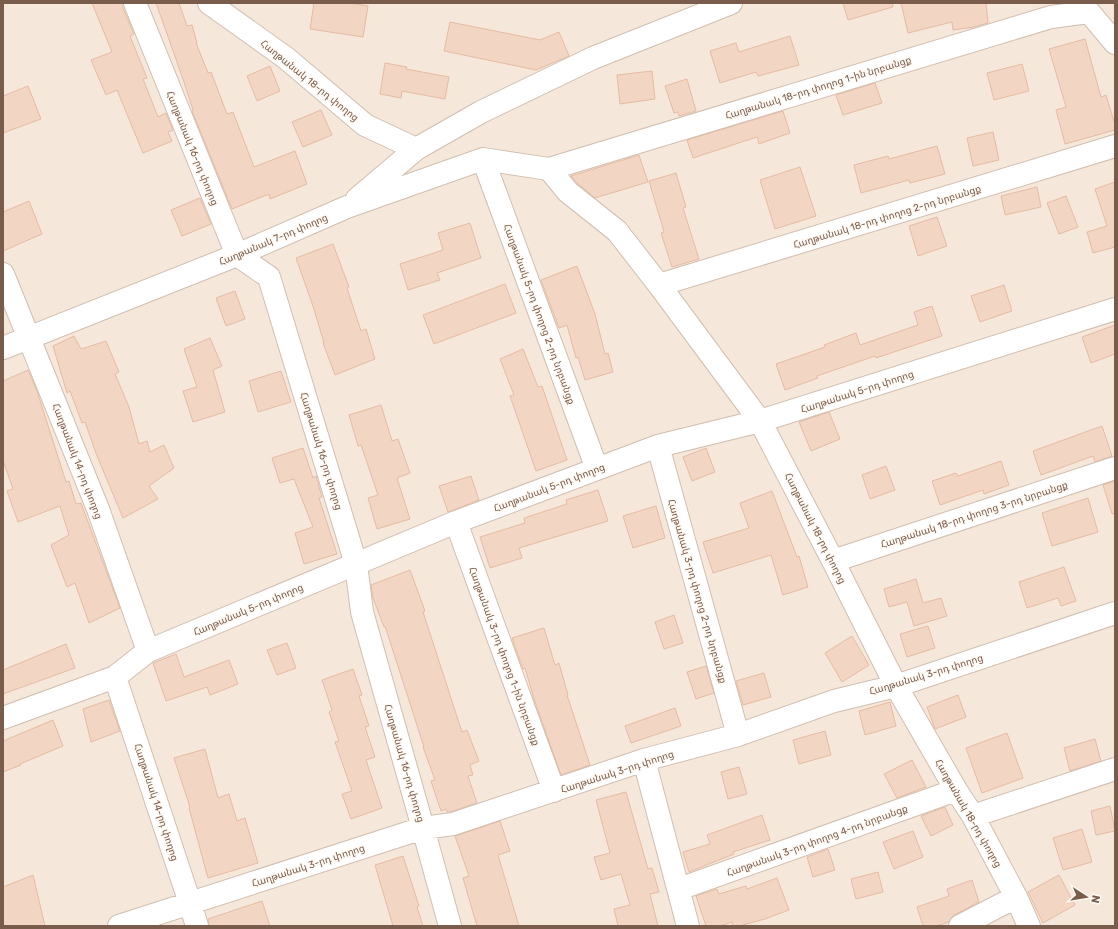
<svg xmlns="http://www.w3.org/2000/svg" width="1118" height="929" font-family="Rubik,'Noto Sans Armenian',sans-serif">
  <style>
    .residential { fill: #f5e8da }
    .building { fill: #f3d5c3; stroke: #e6bba3 }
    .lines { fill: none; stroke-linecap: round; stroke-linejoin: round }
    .minor-casing { stroke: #d1beb0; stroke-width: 24 }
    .minor { stroke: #fff; stroke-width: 22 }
    .labels { text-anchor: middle; stroke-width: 3; stroke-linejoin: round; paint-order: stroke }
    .street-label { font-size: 10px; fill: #7a5c4d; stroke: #fffaf3 }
  </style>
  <rect width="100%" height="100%" fill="#fdf6ec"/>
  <!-- residential -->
  <path class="residential" d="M 3,3 L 1115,3 L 1115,926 L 3,926 Z"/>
  <!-- building -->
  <path class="building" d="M 92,3 L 123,3 L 123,8 L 134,34 L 130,36 L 147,78 L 143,79 L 158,117 L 166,113 L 173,130 L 168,132 L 172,141 L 143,153 L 117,90 L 106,95 L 91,60 L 112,52 Z
    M 156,3 L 179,3 L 187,26 L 192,25 L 197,43 L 196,43 L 208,73 L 211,72 L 227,114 L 233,112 L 254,167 L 295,151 L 307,184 L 270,199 L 269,194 L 232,209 L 192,111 L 193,110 L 184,82 Z
    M 314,3 L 349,3 L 368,6 L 363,37 L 310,29 Z
    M 843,3 L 892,3 L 893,7 L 848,20 Z
    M 901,3 L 986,3 L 988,23 L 974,27 L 953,30 L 952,22 L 908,33 Z
    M 450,22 L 540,40 L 559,32 L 569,56 L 536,70 L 444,51 Z
    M 790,36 L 799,65 L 758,76 L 756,72 L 720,83 L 710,51 L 736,43 L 739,52 Z
    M 1085,39 L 1101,97 L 1106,95 L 1115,125 L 1115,130 L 1065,144 L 1056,110 L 1066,107 L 1049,49 Z
    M 385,63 L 407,67 L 406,69 L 449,77 L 445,99 L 402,91 L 401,98 L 380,94 Z
    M 1022,64 L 1029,91 L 994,100 L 987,73 Z
    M 270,66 L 280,91 L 257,101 L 247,76 Z
    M 652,71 L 655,99 L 620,104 L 617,75 Z
    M 687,79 L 696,111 L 679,116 L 678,112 L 674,113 L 665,86 Z
    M 875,83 L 882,103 L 843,115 L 836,95 Z
    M 28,86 L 41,119 L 3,133 L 3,96 Z
    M 321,110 L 332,135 L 303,147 L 292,122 Z
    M 783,111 L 790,133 L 759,144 L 757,137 L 693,158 L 687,140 Z
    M 993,132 L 999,160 L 973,166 L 967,138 Z
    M 937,146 L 945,174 L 910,183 L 909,180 L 861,193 L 854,165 L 888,156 L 889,159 Z
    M 639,155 L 648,182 L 595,198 L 577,183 L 571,176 Z
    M 800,167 L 816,216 L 775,229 L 760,180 Z
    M 676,173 L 686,207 L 683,208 L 699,259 L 672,267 L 661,233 L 664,232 L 649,181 Z
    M 1115,182 L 1115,241 L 1114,241 L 1115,247 L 1093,253 L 1087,232 L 1107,226 L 1095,189 Z
    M 1037,187 L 1041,207 L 1005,215 L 1001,196 Z
    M 1066,196 L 1078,227 L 1059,234 L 1047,203 Z
    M 200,198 L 211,224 L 182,236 L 171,210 Z
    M 29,201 L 42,234 L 3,251 L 3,212 Z
    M 937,217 L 947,246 L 918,256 L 909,226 Z
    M 470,223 L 481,258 L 437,273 L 440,280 L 408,290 L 400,264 L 443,250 L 438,233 Z
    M 333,244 L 349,287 L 347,288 L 361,331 L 366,329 L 375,359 L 335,375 L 323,343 L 324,343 L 313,306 L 296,258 Z
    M 577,266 L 595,314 L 605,354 L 608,353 L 613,372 L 585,380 L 578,357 L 576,358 L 567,325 L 559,328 L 541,280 Z
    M 505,284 L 516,313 L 434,344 L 423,315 Z
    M 1004,285 L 1012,311 L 980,322 L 971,296 Z
    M 235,291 L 245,319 L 226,326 L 216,298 Z
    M 932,306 L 942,336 L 876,358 L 875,356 L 817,376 L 818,378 L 785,390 L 776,364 L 825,347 L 824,345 L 856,333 L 860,345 L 918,325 L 914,312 Z
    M 1115,325 L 1115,354 L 1091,363 L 1082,337 Z
    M 74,336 L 81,349 L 106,341 L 119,372 L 115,374 L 129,407 L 139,444 L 147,441 L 150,452 L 164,445 L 174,468 L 149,486 L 158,499 L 123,518 L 97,456 L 85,422 L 82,423 L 70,391 L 67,393 L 53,346 Z
    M 210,338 L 222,366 L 213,370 L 225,412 L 193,422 L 183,391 L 197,387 L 184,349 Z
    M 523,349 L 538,387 L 542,386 L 567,460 L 536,471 L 510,396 L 514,395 L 500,359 Z
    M 28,370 L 37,391 L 66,482 L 69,481 L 76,504 L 81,503 L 120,608 L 89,623 L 75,583 L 67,587 L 51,545 L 69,535 L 60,506 L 18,522 L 7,491 L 13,489 L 3,460 L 3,381 Z
    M 281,371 L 291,402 L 258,412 L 249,381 Z
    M 381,405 L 392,441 L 398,439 L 410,473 L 397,478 L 410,519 L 377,529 L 368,498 L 378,495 L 361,445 L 358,446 L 349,415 Z
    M 829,412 L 840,439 L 811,451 L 799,422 Z
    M 1102,426 L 1112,456 L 1095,462 L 1093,456 L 1041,475 L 1033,451 Z
    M 303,448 L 313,478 L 316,476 L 322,497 L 319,498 L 337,554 L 304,564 L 295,533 L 313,527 L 294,479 L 280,483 L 272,458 Z
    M 706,448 L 715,472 L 692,481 L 683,457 Z
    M 1001,461 L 1009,485 L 984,494 L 983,490 L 940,505 L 932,481 L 956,473 L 958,476 Z
    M 886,466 L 895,490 L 870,499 L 862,475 Z
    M 471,476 L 479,500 L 448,512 L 439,486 Z
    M 1115,481 L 1115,513 L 1112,514 L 1103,485 Z
    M 598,490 L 608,521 L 519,548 L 522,558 L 490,568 L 480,537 L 525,523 L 524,518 L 567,504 L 566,500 Z
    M 772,491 L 797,557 L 799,556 L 808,587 L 783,595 L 771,555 L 713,573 L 703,542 L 749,528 L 740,503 Z
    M 1088,498 L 1098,532 L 1052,546 L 1042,513 Z
    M 656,506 L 665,538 L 633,548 L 623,516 Z
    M 1064,567 L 1076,601 L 1061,606 L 1058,598 L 1027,608 L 1019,582 Z
    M 410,570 L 425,611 L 423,612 L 462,732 L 467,730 L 479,761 L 470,765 L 473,775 L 468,776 L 477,803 L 450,812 L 447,812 L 446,809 L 441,811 L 431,781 L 435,780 L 423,747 L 424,747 L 385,626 L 384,627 L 373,598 L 371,585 Z
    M 916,579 L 923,603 L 941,598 L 947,616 L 914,626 L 907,602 L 889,607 L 884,589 Z
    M 674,615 L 683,643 L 664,649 L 655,622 Z
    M 928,626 L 935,648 L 907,657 L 900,634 Z
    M 544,628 L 555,665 L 559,663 L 568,695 L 567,695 L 590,765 L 561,775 L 535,702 L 525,668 L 523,669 L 512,638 Z
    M 852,636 L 869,665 L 842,682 L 825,653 Z
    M 287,643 L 296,668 L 277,675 L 267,650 Z
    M 66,644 L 75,668 L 3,694 L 3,670 Z
    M 176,654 L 184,677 L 229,660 L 238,684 L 210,695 L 207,687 L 166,701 L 153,663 Z
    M 706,666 L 714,693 L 696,699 L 687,672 Z
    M 353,669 L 362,695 L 359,696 L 369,726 L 365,727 L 375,757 L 366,760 L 382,808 L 351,819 L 342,794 L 352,791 L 335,742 L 339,741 L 329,712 L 332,710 L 322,680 Z
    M 764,673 L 771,697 L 743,705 L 736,681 Z
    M 958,695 L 966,717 L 935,729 L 927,707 Z
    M 109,700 L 120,731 L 91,742 L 83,709 Z
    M 890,702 L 896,726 L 865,735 L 859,711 Z
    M 675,708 L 681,726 L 631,743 L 625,726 Z
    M 53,720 L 63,746 L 20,764 L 21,765 L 3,772 L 3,741 Z
    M 825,731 L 831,755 L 799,764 L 793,740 Z
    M 1007,733 L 1023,778 L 982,793 L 966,748 Z
    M 1095,739 L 1101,761 L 1070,771 L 1064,748 Z
    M 205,749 L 218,798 L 229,794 L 237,821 L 245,818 L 258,863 L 208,878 L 189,808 L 190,807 L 174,758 Z
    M 912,760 L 926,787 L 897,798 L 884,774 Z
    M 739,767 L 747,794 L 728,799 L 721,772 Z
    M 626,792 L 648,869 L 652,868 L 659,892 L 650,894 L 658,926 L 618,926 L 614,909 L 630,905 L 621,874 L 601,880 L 594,857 L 610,853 L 596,800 Z
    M 1110,806 L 1115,831 L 1096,835 L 1091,811 Z
    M 945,807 L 953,825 L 931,836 L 921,816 Z
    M 762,815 L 770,840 L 733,852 L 734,854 L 689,872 L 683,852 L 710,844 L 707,835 Z
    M 500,821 L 510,851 L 498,855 L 519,926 L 477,926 L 463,878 L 469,876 L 455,836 Z
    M 1082,829 L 1092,862 L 1063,870 L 1053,838 Z
    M 913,831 L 923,857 L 894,869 L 883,842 Z
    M 828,849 L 835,870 L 813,877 L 807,857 Z
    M 403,856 L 419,906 L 417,907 L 423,926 L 393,926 L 375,865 Z
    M 878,872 L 883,892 L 856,899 L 851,879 Z
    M 33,875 L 45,926 L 3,926 L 3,887 Z
    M 1059,875 L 1075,905 L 1043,923 L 1028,892 Z
    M 777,878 L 789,910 L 765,919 L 739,926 L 733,926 L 732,922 L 720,926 L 706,926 L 696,896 L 717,889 L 719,894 L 746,886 L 747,889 Z
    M 972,880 L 979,902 L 954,915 L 949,922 L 936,926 L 923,926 L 917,907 L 949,896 L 947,889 Z
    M 262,901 L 270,926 L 209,926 L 208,919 Z"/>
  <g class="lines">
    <!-- minor casing -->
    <g class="minor-casing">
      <path id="minor" d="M 135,3 L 237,255 L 269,277 L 356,564 L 362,612 L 423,828 L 450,926
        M 209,3 L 286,58 L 365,125 L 416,149
        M 483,159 L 597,469
        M 549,169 L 568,192 L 617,231 L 659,285 L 760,421 L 833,561 L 896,686 L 956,790 L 973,816 L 1016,897 L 1029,926
        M 357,199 L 416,149 L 481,112 L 593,58 L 731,3
        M 3,274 L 98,509 L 148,651
        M 659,285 L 1115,146
        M 3,348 L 237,255 L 347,207 L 483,159 L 549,169 L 1051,17 L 1089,12 L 1115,43
        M 658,446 L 738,735
        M 456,522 L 554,791
        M 833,561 L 1115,468
        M 115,677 L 190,903 L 197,926
        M 3,718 L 115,677 L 148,651 L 456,522 L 658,446 L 760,421 L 1115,309
        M 644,760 L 688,926
        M 973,816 L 1115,769
        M 679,889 L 956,790
        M 119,926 L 423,828 L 453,824 L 644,760 L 738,735 L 834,701 L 896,686 L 1115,613
        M 960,926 L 1016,897"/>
    </g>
    <!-- minor -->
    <use href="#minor" class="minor"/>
  </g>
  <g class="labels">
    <!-- street labels -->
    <g class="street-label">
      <text transform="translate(310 80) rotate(39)" y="4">Հաղթանակ 18-րդ փողոց</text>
      <text transform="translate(818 87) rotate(-17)" y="4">Հաղթանակ 18-րդ փողոց 1-ին նրբանցք</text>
      <text transform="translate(193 148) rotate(68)" y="4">Հաղթանակ 16-րդ փողոց</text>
      <text transform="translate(887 216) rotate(-17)" y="4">Հաղթանակ 18-րդ փողոց 2-րդ նրբանցք</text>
      <text transform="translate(273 239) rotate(-23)" y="4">Հաղթանակ 7-րդ փողոց</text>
      <text transform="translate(540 314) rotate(70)" y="4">Հաղթանակ 5-րդ փողոց 2-րդ նրբանցք</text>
      <text transform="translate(857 391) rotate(-18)" y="4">Հաղթանակ 5-րդ փողոց</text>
      <text transform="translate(322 451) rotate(73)" y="4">Հաղթանակ 16-րդ փողոց</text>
      <text transform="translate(78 461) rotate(69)" y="4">Հաղթանակ 14-րդ փողոց</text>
      <text transform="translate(549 487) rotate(-21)" y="4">Հաղթանակ 5-րդ փողոց</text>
      <text transform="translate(974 514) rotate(-18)" y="4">Հաղթանակ 18-րդ փողոց 3-րդ նրբանցք</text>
      <text transform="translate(816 528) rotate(63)" y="4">Հաղթանակ 18-րդ փողոց</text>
      <text transform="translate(698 591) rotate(74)" y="4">Հաղթանակ 3-րդ փողոց 2-րդ նրբանցք</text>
      <text transform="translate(248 609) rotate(-23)" y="4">Հաղթանակ 5-րդ փողոց</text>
      <text transform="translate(505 656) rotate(70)" y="4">Հաղթանակ 3-րդ փողոց 1-ին նրբանցք</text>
      <text transform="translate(926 674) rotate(-17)" y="4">Հաղթանակ 3-րդ փողոց</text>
      <text transform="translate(405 763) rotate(74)" y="4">Հաղթանակ 16-րդ փողոց</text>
      <text transform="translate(617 771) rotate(-18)" y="4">Հաղթանակ 3-րդ փողոց</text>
      <text transform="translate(157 802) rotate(72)" y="4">Հաղթանակ 14-րդ փողոց</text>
      <text transform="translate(969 813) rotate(60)" y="4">Հաղթանակ 18-րդ փողոց</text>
      <text transform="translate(817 840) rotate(-20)" y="4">Հաղթանակ 3-րդ փողոց 4-րդ նրբանցք</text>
      <text transform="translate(308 865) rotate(-18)" y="4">Հաղթանակ 3-րդ փողոց</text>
    </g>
  </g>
  <!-- border -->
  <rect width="1118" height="929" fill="none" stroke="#7a5c4d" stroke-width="8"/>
  <!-- north arrow -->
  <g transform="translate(1086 897) rotate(102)" stroke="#fffaf3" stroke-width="3" paint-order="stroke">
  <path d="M0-3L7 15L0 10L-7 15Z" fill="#7a5c4d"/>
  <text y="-6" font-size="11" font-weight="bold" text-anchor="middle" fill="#7a5c4d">N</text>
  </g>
</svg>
